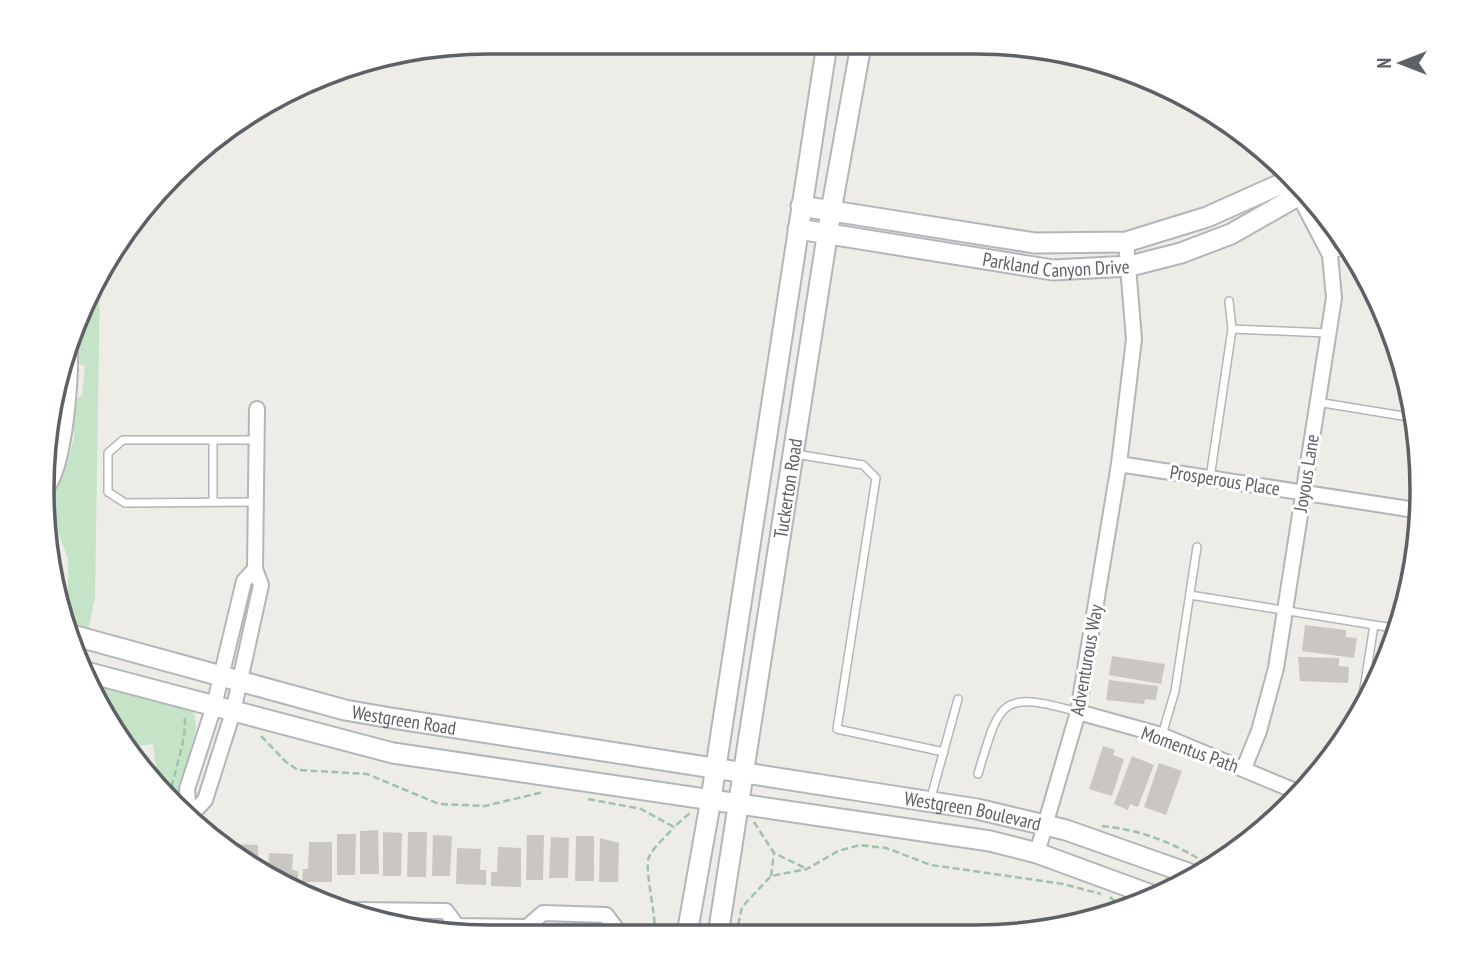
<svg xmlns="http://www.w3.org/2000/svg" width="1464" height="979" font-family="'PT Sans Narrow',sans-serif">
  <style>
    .green { fill: #c5e3c6 }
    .building { fill: #cac7c2 }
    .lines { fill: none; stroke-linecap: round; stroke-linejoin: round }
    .lane-casing { stroke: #b3b5b9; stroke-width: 10 }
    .street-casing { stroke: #b3b5b9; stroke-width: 18 }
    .secondary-casing { stroke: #b2b5b9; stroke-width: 23 }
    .path { stroke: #9fc3aa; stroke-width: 2.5; stroke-dasharray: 7 3.5; stroke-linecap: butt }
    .lane { stroke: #fff; stroke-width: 7 }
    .street { stroke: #fff; stroke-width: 14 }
    .secondary { stroke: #fff; stroke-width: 19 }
    .labels { text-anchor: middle; stroke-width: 6; stroke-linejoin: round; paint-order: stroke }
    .street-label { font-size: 19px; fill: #5d6065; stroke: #fff }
    .rim { fill: none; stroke: #5d6065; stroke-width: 3.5 }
  </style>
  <rect width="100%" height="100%" fill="#eeece6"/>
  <!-- green -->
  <path class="green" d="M 100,278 L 95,597 L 88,631 L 69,625 L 58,596 L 68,598 L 68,559 L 46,498 C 63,483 69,456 75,434 L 72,431 L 77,398 L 82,395 L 85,366 L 79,364 L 82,307 Z
    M 90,680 L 191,709 L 195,717 L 196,729 L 177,804 L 158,782 L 153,744 L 129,747 L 102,713 Z"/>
  <!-- building -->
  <path class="building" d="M 1305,625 L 1346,630 L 1346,637 L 1357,638 L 1354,658 L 1302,651 Z
    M 1112,656 L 1165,664 L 1161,684 L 1109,675 Z
    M 1298,657 L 1339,658 L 1339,666 L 1349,667 L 1348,683 L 1300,681 Z
    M 1109,680 L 1158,686 L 1156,700 L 1145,699 L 1144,704 L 1106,700 Z
    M 1103,746 L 1115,750 L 1113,755 L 1124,759 L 1112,796 L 1089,789 Z
    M 1132,756 L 1154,765 L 1138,807 L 1130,804 L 1128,810 L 1114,804 Z
    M 1159,763 L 1182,771 L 1166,815 L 1144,807 Z
    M 378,830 L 379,874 L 360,874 L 360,831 Z
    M 383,832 L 402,833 L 401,876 L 383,876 Z
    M 408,832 L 427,832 L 426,877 L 407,877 Z
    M 337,834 L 356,834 L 355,875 L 337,875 Z
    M 433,835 L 452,836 L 450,876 L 432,876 Z
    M 527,835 L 544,835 L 543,880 L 526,880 Z
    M 576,836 L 594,836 L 594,881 L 575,881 Z
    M 551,837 L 569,838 L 568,878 L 549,878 Z
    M 600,838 L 619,843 L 618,882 L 599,882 Z
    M 309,842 L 332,842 L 332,882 L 302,882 L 303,869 L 308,869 Z
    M 234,844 L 258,845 L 258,868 L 234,852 Z
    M 498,847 L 521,848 L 521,887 L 491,886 L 491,872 L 497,872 Z
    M 457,848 L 481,849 L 480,870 L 486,870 L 486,885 L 456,884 Z
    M 269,853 L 293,854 L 292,870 L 298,871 L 298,885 L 282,884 L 268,875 Z"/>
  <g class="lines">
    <!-- lane casing -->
    <g class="lane-casing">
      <path id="lane" d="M 1330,254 L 1345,251
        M 1229,301 L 1232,329
        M 1317,402 L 1409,417
        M 795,454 L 863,465 L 876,478 L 837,729 L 944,752
        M 1210,478 L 1232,329 L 1327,333
        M 213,502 L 213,440
        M 255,502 L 125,503 L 108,492 L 108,453 L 123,440 L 257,440
        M 1190,595 L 1399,629
        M 1363,695 L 1374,625
        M 1162,735 L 1175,691 L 1197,547
        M 978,774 C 1000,700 1000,690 1078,712
        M 930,801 L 958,699"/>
    </g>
    <!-- street casing -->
    <g class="street-casing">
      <path id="street" d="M 1119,464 L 1415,510
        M 45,490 C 66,468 71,375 70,343
        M 1078,712 L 1161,735 L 1300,793
        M 1244,768 L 1259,731 L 1276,668 L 1334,298 L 1330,255 L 1294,186
        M 189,817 L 187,789 L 214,706 L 244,581 L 255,569
        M 188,818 L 205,800 L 233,712 L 261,585 L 255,569 L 257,409
        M 1037,853 L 1078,712 L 1119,464 L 1134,339 L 1126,242
        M 355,910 L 446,911 L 457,926
        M 457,926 L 527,927 L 543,913 L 606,915 L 618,931"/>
    </g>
    <!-- secondary casing -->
    <g class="secondary-casing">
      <g id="secondary">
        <path d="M 801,206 L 1035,243 L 1126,242 L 1207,217 L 1290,180"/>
        <path id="s1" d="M 798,229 L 1053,270 L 1130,266 L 1181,253 L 1231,234 L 1301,194"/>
        <path id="s2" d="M 72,635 L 345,710 L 385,717 L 977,809 L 1066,830 L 1193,875"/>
        <path d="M 86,672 L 393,753 L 990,841 L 1037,853 L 1154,896"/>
        <path d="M 687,934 L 711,799 L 827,44"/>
        <path id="s3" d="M 718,935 L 831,211 L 861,45"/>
      </g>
    </g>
    <!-- path -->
    <path class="path" d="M 261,736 L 286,762 L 298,770 L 367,774 L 439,804 L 485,806 L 543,792
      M 170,797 C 173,772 189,735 184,715
      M 588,799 L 641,809 L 674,827 L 691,812
      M 754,822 L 774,853 L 807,869
      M 1102,826 C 1141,830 1175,843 1207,864
      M 771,876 L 774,853
      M 1110,897 L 1119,905
      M 655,934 C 656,914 644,869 649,857 C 654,846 666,837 674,827
      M 736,935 L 742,907 L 771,876 L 807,869 L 838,851 L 860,845 L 886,848 L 931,865 L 1063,884 L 1101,894"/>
    <!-- lane -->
    <use href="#lane" class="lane"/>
    <!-- street -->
    <use href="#street" class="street"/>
    <!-- secondary -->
    <use href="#secondary" class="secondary"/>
  </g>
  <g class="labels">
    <!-- street labels -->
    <g class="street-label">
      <text dy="7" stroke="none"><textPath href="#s1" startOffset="261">Parkland Canyon Drive</textPath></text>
      <text transform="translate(1306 473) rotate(-81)" y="7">Joyous Lane</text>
      <text transform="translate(1225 480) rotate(9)" y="7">Prosperous Place</text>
      <text dy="7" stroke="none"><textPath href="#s3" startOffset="452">Tuckerton Road</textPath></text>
      <text transform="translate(1086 660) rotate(-80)" y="7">Adventurous Way</text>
      <text dy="7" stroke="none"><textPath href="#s2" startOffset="343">Westgreen Road</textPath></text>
      <text transform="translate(1190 749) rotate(20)" y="7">Momentus Path</text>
      <text dy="7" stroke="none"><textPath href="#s2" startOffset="919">Westgreen Boulevard</textPath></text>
    </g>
  </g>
  <!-- crop -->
  <path d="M0 0H1464V979H0ZM489 54H975A435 435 0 0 1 1410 489V490A435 435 0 0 1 975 925H489A435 435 0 0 1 54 490V489A435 435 0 0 1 489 54Z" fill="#fff" fill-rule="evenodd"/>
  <path class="rim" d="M489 54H975A435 435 0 0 1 1410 489V490A435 435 0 0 1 975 925H489A435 435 0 0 1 54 490V489A435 435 0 0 1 489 54Z"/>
  <!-- north arrow -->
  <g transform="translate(1401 63) rotate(270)" stroke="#ffffff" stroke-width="5" paint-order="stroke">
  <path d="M0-5L12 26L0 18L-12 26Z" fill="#5d6065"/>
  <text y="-10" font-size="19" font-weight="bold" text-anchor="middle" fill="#5d6065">N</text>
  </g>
</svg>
